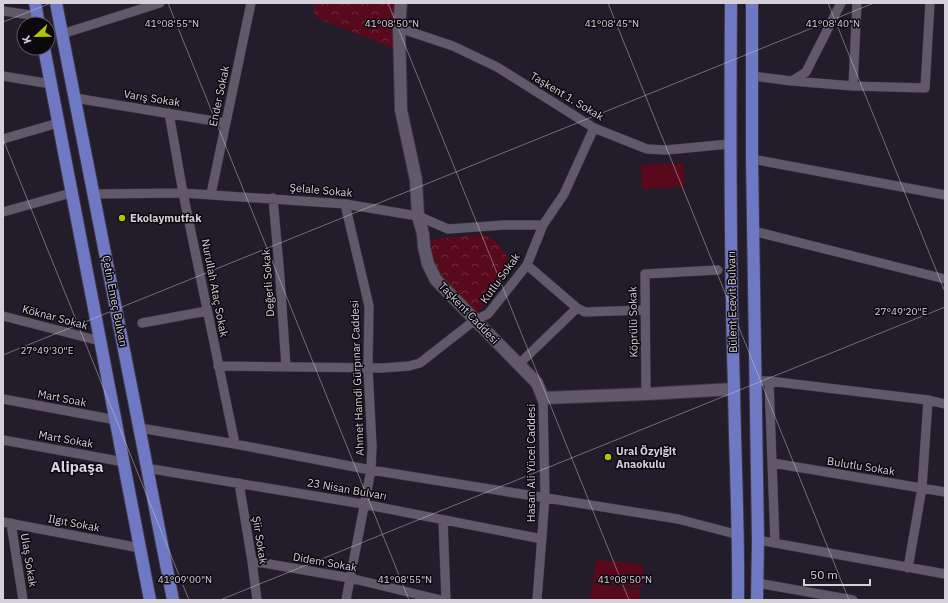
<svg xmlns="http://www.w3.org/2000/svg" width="948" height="603" font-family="'IBM Plex Sans',sans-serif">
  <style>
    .park { fill: url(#park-crowns) }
    .pitch { fill: #58091b }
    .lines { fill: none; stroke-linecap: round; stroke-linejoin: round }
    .street-casing { stroke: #3d3643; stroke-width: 10 }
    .secondary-casing { stroke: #3d3643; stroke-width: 14 }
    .primary-casing { stroke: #3d3643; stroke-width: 14 }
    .street { stroke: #61596a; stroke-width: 9 }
    .secondary { stroke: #61596a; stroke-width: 12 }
    .primary { stroke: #6f78c2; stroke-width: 12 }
    .ticks { fill: none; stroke: #d5d0da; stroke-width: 1; stroke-opacity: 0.45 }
    .poi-dot { fill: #b0c503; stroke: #0b080e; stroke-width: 1.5 }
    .labels { text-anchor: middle; stroke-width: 3; stroke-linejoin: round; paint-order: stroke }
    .street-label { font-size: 11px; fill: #d5d0da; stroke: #0b080e }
    .poi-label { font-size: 11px; font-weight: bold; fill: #d5d0da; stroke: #0b080e; text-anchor: start }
    .district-label { font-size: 15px; font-weight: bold; fill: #d9d0e4; stroke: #0b080e }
    .ticks-label { font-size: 10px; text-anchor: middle; fill: #d5d0da; stroke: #0b080e; stroke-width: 3; stroke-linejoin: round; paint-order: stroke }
  </style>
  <defs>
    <pattern id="park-crowns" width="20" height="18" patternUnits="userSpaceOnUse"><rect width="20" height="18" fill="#58091b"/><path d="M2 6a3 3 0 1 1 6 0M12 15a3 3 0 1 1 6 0" fill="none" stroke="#6f2c3c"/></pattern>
  </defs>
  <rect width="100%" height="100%" fill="#231c2a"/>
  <!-- park -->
  <path class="park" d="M 314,3 L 394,3 L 393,48 L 314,17 Z
    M 484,234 L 496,241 L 510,261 L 492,297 L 475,315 L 439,278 L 430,263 L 428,243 L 435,239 Z"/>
  <!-- pitch -->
  <path class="pitch" d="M 684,163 L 685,187 L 642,189 L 641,165 Z
    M 596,559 L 644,565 L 641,588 L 593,582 Z
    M 592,583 L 640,590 L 639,600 L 590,600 Z"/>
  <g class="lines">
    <!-- street casing -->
    <g class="street-casing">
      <path id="street" d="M 3,11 L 38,16
        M 399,28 L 453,46 L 497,67 L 594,128 L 647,149 L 666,150 L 730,144
        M 62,34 L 160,3
        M 3,76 L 51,84
        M 752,76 L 792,81 L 806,72 L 841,3
        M 792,81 L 853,86 L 925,88 L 930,3
        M 853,86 L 857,3
        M 75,98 L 226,123
        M 169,113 L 183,193 L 235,444
        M 3,139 L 58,123
        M 752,159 L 945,195
        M 94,194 L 183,193 L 345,204 L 418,216 L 448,229 L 504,225 L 543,225
        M 211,194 L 251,3
        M 273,198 L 280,278 L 286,366
        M 345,204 L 369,306 L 368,368 L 372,446 L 371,470 L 346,600
        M 3,212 L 71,193
        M 753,231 L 945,279
        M 527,265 L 577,308 L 585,312 L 645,310
        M 3,316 L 100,341
        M 142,323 L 207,311
        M 519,364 L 577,308
        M 218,366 L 383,368 L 409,366 L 420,363 L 475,320 L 488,314 L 527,265 L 543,225 L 564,194 L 594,128
        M 755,381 L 769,381 L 928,400 L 945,404
        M 769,381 L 775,543
        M 646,394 L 645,274 L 718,270
        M 3,399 L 116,420
        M 140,428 L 235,444 L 371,470 L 678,519 L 739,535
        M 3,440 L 124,462
        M 773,463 L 945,492
        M 146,468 L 363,504 L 542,539
        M 239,483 L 252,561 L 257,600
        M 443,520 L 446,600
        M 3,522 L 140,548
        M 11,523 L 23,600
        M 758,540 L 945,574
        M 252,561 L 350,578 L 441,600
        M 908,568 L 922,488 L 928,400
        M 757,583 L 853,600
        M 537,600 L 545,497 L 543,398"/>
    </g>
    <!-- secondary casing -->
    <g class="secondary-casing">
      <path id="secondary" d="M 401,3 L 399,28 L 401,110 L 416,180 L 418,216 L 423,234 L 424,247 L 428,264 L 436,280 L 537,383 L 543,398 L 646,394 L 734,389"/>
    </g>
    <!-- primary casing -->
    <g class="primary-casing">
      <path id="primary" d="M 35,3 L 39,24
        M 56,3 L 173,600
        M 731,3 C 730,132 730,260 734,389 C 735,459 739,530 738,600
        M 752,3 L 752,159 L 758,540 L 757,600
        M 44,48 L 150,600"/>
    </g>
    <!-- street -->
    <use href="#street" class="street"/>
    <!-- secondary -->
    <use href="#secondary" class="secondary"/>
    <!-- primary -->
    <use href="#primary" class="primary"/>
  </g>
  <!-- ticks -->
  <path class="ticks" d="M 168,3 L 409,600M 388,3 L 629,600M 608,3 L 849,600M 828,3 L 945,292M 3,22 L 51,3M 3,139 L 189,600M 3,355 L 874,3M 220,600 L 945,307"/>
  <!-- markers -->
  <g class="poi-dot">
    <circle cx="122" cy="218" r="4"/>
    <circle cx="608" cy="457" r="4"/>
  </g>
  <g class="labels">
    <!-- street labels -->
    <g class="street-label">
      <text transform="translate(219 96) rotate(-78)" y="4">Ender Sokak</text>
      <text transform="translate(567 96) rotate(31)" y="4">Taşkent 1. Sokak</text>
      <text transform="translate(152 98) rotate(9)" y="4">Varış Sokak</text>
      <text transform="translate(321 190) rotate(5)" y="4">Şelale Sokak</text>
      <text transform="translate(500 278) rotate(-54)" y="4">Kutlu Sokak</text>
      <text transform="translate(268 283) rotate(-94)" y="4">Değerli Sokak</text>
      <text transform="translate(215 288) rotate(79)" y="4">Nurullah Ataç Sokak</text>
      <text transform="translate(115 301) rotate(79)" y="4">Çetin Emeç Bulvarı</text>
      <text transform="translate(732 302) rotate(-91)" y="4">Bülent Ecevit Bulvarı</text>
      <text transform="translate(469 313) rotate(46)" y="4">Taşkent Caddesi</text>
      <text transform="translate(55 317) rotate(15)" y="4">Köknar Sokak</text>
      <text transform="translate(633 322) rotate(-91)" y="4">Köprülü Sokak</text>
      <text transform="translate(357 378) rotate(-92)" y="4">Ahmet Hamdi Gürpınar Caddesi</text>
      <text transform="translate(62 398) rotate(11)" y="4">Mart Soak</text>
      <text transform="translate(66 439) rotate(10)" y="4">Mart Sokak</text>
      <text transform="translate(531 463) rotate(-90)" y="4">Hasan Ali Yücel Caddesi</text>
      <text transform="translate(861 466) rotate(9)" y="4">Bulutlu Sokak</text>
      <text transform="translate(347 489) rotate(10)" y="4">23 Nisan Bulvarı</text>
      <text transform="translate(74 523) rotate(11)" y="4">Ilgıt Sokak</text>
      <text transform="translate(260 540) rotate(81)" y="4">Şiir Sokak</text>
      <text transform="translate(29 560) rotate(81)" y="4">Ulaş Sokak</text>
      <text transform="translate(325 562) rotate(10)" y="4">Didem Sokak</text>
    </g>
    <!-- poi labels -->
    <g class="poi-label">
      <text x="130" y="222">Ekolaymutfak</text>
      <text x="616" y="455">Ural Özyiğit<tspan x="616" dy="13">Anaokulu</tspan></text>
    </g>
    <!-- district labels -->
    <g class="district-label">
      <text x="77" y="472">Alipaşa</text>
    </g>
  </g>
  <g class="ticks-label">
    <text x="172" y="27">41°08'55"N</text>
    <text x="392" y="27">41°08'50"N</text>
    <text x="612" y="27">41°08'45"N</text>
    <text x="833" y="27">41°08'40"N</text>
    <text x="901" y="315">27°49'20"E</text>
    <text x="47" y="354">27°49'30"E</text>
    <text x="185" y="583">41°09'00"N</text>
    <text x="405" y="583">41°08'55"N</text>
    <text x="625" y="583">41°08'50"N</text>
  </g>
  <!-- border -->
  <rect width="948" height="603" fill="none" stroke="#d5d0da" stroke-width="8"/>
  <!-- north arrow -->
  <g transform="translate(36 36) rotate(248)"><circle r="19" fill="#0b080e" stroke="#5c5860"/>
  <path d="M0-3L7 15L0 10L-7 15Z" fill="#b0c503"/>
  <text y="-6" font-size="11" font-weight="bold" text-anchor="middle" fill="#d5d0da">K</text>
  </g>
  <!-- scale -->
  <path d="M804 579v6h66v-6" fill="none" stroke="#d5d0da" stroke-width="2"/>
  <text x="810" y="579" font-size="12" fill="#d5d0da" stroke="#0b080e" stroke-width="3" paint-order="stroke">50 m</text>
</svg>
